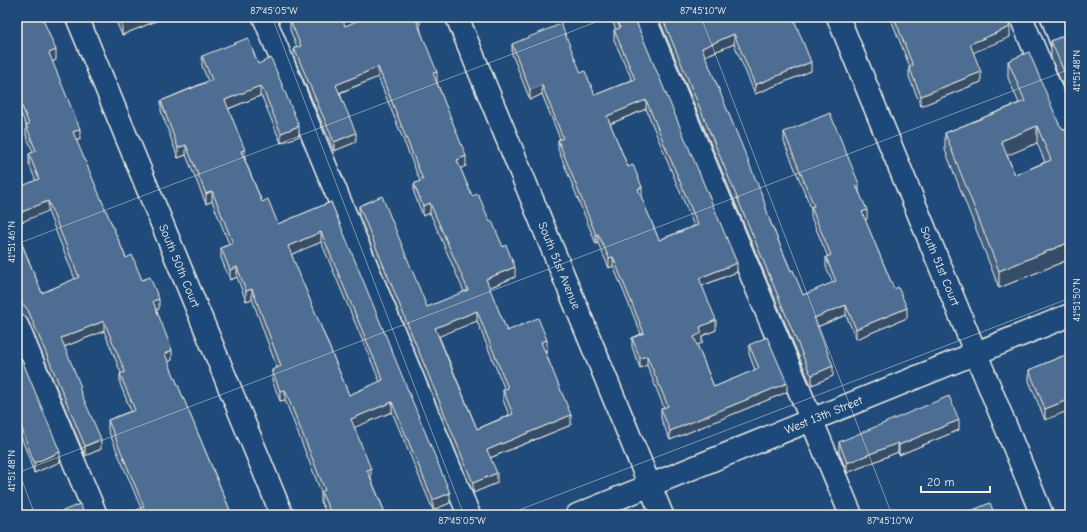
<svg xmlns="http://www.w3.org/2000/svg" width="1087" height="532" font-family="'Comic Neue',sans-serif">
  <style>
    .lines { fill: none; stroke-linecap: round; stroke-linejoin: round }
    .minor-casing { stroke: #f4f1e8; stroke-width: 25 }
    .minor { stroke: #1f4a7a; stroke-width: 22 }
    .wall { fill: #425f7e; stroke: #f4f1e8; fill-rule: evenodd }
    .shaded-wall { fill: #364d66; stroke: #f4f1e8 }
    .building { fill: #4d6e92; stroke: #f4f1e8; fill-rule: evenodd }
    .ticks { fill: none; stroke: #f4f1e8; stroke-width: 1; stroke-opacity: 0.45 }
    .labels { text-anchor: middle; stroke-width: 3; stroke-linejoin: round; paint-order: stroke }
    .street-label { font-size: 12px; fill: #f4f1e8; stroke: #1f4a7a }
    .neatline { fill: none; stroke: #f4f1e8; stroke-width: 1.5 }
    .ticks-label { font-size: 10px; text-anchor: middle; fill: #f4f1e8 }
  </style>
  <rect width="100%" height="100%" fill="#1f4a7a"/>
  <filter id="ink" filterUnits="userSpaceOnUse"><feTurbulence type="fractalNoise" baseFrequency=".025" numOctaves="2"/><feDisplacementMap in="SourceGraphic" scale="8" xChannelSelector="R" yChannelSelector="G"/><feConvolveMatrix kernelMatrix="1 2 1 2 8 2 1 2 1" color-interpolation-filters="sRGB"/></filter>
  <g filter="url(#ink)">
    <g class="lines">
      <!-- minor casing -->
      <g class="minor-casing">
        <g id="minor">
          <path id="s1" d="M 77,17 L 282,515"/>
          <path d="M 264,17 L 469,515"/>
          <path id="s2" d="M 457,17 L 662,515"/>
          <path d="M 644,17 L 851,515"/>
          <path id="s3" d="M 838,17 L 1042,515"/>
          <path d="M 1021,17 L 1070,136"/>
          <path d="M 1052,17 L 1061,41 L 1070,38"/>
          <path d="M 17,325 L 96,515"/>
          <path id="s4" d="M 577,515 L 1070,315"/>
        </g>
      </g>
      <!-- minor -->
      <use href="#minor" class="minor"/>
    </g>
    <!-- wall -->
    <path class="wall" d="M 17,17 L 56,60 L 52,62 L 80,139 L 76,141 L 126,258 L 142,280 L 159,309 L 156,310 L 172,360 L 168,362 L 232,515 L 141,508 L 108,430 L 108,420 L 131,411 L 120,384 L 120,374 L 121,373 L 104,331 L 64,347 L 101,449 L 85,456 L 28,320 L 24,315 L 18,313 L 17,313 L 17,232 L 42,293 L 75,279 L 29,164 L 29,154 L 33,152 L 26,135 L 26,125 L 17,104 Z
      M 114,17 L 166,17 L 122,35 Z
      M 611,17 L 634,17 L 737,272 L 702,286 L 716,330 L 702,336 L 702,343 L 697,345 L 714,387 L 755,370 L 749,354 L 749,345 L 787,392 L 670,440 L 661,419 L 661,409 L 664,408 L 647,365 L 640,368 L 632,347 L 632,338 L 641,334 L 613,266 L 609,268 L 598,243 L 596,244 L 558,149 L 558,140 L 560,139 L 542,94 L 530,100 L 512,54 L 512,44 L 581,73 L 595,95 L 632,80 L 614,40 L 614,30 L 616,30 ZM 646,109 L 694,226 L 659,240 L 641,197 L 642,197 L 628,167 L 610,124 Z
      M 658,17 L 793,17 L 811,71 L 755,94 L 734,44 L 705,56 L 770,221 L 791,271 L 803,295 L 833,283 L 826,267 L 826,257 L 828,257 L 811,217 L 811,208 L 784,142 L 784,132 L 859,191 L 867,219 L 865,220 L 894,289 L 907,318 L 856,339 L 846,315 L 817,327 L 833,376 L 812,385 L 810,383 Z
      M 890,17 L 1009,17 L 1009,18 L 1007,19 L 1010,37 L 973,52 L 981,82 L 921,106 L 909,77 L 909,67 L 910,67 Z
      M 290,20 L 345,26 L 420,28 L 437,82 L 466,166 L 460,168 L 472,196 L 490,222 L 515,277 L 489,288 L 507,331 L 547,350 L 545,350 L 571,425 L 490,458 L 497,483 L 473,493 L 359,216 L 359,206 L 427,307 L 464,292 L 430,213 L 423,216 L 414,193 L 414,184 L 420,181 L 378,77 L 340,93 L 356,142 L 334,151 L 294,58 L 294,48 L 297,47 L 290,30 ZM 477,321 L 505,390 L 503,390 L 503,400 L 509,415 L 477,429 L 439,336 Z
      M 1070,33 L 1070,103 L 1051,58 L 1051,41 Z
      M 202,56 L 258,64 L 299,136 L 281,143 L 262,97 L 260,96 L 228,109 L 245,160 L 262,202 L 278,224 L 331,202 L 450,503 L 433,510 L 392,412 L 354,427 L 371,479 L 386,515 L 327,515 L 321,502 L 321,492 L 285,400 L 280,401 L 272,380 L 272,370 L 277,368 L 252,299 L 246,301 L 237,277 L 230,280 L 221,258 L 221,248 L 229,244 L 212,201 L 206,204 L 186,155 L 178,158 L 161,111 L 161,101 L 208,81 L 202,66 ZM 321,242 L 380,382 L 349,395 L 291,254 Z
      M 1008,61 L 1063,129 L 1068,131 L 1070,131 L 1070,259 L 999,288 L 945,150 L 945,133 L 1019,103 L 1008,78 ZM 1037,143 L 1045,162 L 1015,175 L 1007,155 Z
      M 17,348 L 60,462 L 34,473 L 17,425 Z
      M 1070,353 L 1045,420 L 1029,381 L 1029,370 Z
      M 959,430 L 899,455 L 898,452 L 847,473 L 839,452 L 839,442 Z
      M 1070,442 L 1070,459 L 1068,454 L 1068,443 Z"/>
    <!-- shaded-wall -->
    <path class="shaded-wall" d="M 128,17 L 166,17 L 122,35 L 122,19 Z
      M 420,20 L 420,30 L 417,22 Z
      M 1010,27 L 1010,37 L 970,54 L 970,44 Z
      M 734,34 L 734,44 L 702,57 L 702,48 Z
      M 56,50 L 56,60 L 49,63 L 49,53 Z
      M 811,62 L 811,71 L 755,94 L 755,85 Z
      M 378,67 L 378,77 L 336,94 L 336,85 Z
      M 437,72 L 437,81 L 433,83 L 433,73 Z
      M 981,72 L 981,82 L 921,106 L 921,96 Z
      M 542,85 L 542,94 L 530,100 L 530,90 Z
      M 260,86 L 260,96 L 225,110 L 225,100 Z
      M 646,100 L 646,109 L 607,125 L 607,116 Z
      M 299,126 L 299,136 L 281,143 L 281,133 Z
      M 1037,126 L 1037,143 L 1001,158 L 1001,141 Z
      M 80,129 L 80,139 L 73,142 L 73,132 Z
      M 356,133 L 356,142 L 334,151 L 334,142 Z
      M 186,145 L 186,155 L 178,158 L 178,148 Z
      M 245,150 L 245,160 L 241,151 Z
      M 466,156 L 466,166 L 457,170 L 457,160 Z
      M 859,184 L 859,193 L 856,185 Z
      M 642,187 L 642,197 L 638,199 L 638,189 Z
      M 212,191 L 212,201 L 206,204 L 206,194 Z
      M 48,201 L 48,211 L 17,224 L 17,214 Z
      M 430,203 L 430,213 L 423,216 L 423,206 Z
      M 867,210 L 867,219 L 862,221 L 862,212 Z
      M 321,232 L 321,242 L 288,256 L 288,246 Z
      M 598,234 L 598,243 L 596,244 L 596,235 Z
      M 1070,242 L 1070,259 L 999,288 L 999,271 Z
      M 613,257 L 613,266 L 609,268 L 609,258 Z
      M 737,263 L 737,272 L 699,287 L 699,278 Z
      M 237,267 L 237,277 L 230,280 L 230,270 Z
      M 515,267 L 515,277 L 486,289 L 486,279 Z
      M 252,289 L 252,299 L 246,301 L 246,291 Z
      M 159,299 L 159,309 L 153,311 L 153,301 Z
      M 846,305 L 846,315 L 814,328 L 814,318 Z
      M 907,308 L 907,318 L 856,339 L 856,329 Z
      M 477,311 L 477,321 L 435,338 L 435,328 Z
      M 716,320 L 716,330 L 702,336 L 702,343 L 694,347 L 694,337 L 700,327 Z
      M 104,321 L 104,331 L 61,348 L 61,338 Z
      M 547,340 L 547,350 L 541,352 L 541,342 Z
      M 172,350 L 172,360 L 165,364 L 165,354 Z
      M 647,356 L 647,365 L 640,368 L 640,358 Z
      M 833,366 L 833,376 L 812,385 L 812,375 Z
      M 787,383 L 787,392 L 670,440 L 670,431 Z
      M 285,390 L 285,400 L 280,401 L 280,391 Z
      M 1070,399 L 1070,410 L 1045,420 L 1045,409 Z
      M 392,402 L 392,412 L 351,429 L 351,419 Z
      M 571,415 L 571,425 L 487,459 L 487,450 Z
      M 959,420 L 959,430 L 899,455 L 899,445 Z
      M 101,439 L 101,449 L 85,456 L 85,446 Z
      M 898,443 L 898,452 L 847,473 L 847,463 Z
      M 60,452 L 60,462 L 34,473 L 34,463 Z
      M 371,469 L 371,479 L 367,480 L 367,470 Z
      M 497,473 L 497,483 L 473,493 L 473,483 Z
      M 450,493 L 450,503 L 433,510 L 433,500 Z"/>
    <!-- building -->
    <path class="building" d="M 17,17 L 42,17 L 56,50 L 49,53 L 80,129 L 73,132 L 126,258 L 132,255 L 142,280 L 150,277 L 159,299 L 153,301 L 172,350 L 165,354 L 232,515 L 125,515 L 144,507 L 108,420 L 135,410 L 120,374 L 125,372 L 104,321 L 61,338 L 81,387 L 79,388 L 101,439 L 85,446 L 28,310 L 24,305 L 18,303 L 17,303 L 17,232 L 42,293 L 79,277 L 48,201 L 17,214 L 17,188 L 39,179 L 29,154 L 36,151 L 26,125 L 29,124 L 17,94 Z
      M 121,17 L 128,17 L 122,19 Z
      M 296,17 L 342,17 L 345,26 L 366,17 L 419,17 L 420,20 L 417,22 L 437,72 L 433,73 L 466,156 L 457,160 L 472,196 L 478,194 L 490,222 L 492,221 L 503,247 L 506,245 L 515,267 L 486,279 L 507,331 L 538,318 L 547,340 L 541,342 L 571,415 L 487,450 L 497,473 L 473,483 L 359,206 L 382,196 L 427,307 L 468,290 L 430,203 L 423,206 L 414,184 L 423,180 L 378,67 L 336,85 L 356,133 L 334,142 L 294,48 L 301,46 L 290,20 ZM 477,311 L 508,388 L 503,390 L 513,414 L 477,429 L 435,328 Z
      M 615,17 L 634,17 L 737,263 L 699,278 L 716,320 L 700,327 L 702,333 L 694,337 L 714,387 L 759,368 L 749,345 L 767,337 L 787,383 L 670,431 L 661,409 L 668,406 L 647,356 L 640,358 L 632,338 L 644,333 L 613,257 L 609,258 L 598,234 L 596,235 L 558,140 L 563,138 L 542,85 L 530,90 L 512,44 L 561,24 L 581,73 L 585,71 L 595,95 L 635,79 L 614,30 L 620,28 ZM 646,100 L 698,225 L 659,240 L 638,189 L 642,187 L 633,165 L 628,167 L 607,116 Z
      M 662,17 L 793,17 L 811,62 L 755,85 L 734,34 L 702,48 L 762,195 L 770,221 L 791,271 L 793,270 L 803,295 L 836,281 L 826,257 L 831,255 L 811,207 L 814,206 L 784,132 L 830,113 L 859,184 L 856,185 L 867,210 L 862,212 L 894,289 L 898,287 L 907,308 L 856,329 L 846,305 L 814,318 L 833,366 L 812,375 L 810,373 Z
      M 894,17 L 1006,17 L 1010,27 L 970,44 L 981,72 L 921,96 L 909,67 L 913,66 Z
      M 1070,33 L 1070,86 L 1051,41 Z
      M 248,38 L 258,64 L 271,58 L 299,126 L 281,133 L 262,87 L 260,86 L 225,100 L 245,150 L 241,151 L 262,202 L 268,199 L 278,224 L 331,202 L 450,493 L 433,500 L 392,402 L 351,419 L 371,469 L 367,470 L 386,515 L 332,515 L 321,492 L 325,490 L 285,390 L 280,391 L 272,370 L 281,366 L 252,289 L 246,291 L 237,267 L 230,270 L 221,248 L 233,243 L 212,191 L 206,194 L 186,145 L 178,148 L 161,101 L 212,80 L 202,56 ZM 321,232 L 383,380 L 349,395 L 288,246 Z
      M 1029,52 L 1059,124 L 1063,129 L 1068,131 L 1070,131 L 1070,242 L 999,271 L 945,133 L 1025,101 L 1008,61 ZM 1037,126 L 1051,160 L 1015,175 L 1001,141 Z
      M 17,348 L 60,452 L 34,463 L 17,415 Z
      M 1070,353 L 1070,399 L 1045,409 L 1029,370 Z
      M 949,396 L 959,420 L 899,445 L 898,443 L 847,463 L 839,442 Z
      M 1070,442 L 1070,447 L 1068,443 Z
      M 990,503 L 995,515 L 961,515 Z
      M 80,504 L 85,515 L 59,515 L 58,513 Z
      M 837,513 L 838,515 L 833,515 Z"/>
  </g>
  <!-- ticks -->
  <path class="ticks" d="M 272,17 L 464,515M 701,17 L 892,515M 17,244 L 609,17M 17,467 L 35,515M 17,473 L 1070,69M 506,515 L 1070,298"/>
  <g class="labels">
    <!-- street labels -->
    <g class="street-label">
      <text dy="4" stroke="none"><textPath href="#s1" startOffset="269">South 50th Court</textPath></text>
      <text dy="4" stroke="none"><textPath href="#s2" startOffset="269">South 51st Avenue</textPath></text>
      <text dy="4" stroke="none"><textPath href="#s3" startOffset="269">South 51st Court</textPath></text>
      <text dy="4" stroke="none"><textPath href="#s4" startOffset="266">West 13th Street</textPath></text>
    </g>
  </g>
  <!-- margin -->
  <rect width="1087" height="532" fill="none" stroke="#1f4a7a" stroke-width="44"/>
  <!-- scale -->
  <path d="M921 486v6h69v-6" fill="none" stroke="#f4f1e8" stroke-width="2"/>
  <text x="927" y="486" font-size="12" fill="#f4f1e8" stroke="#1f4a7a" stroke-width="3" paint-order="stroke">20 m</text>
  <rect x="22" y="22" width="1043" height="488" class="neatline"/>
  <g class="ticks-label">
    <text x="274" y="14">87°45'05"W</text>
    <text x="703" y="14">87°45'10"W</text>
    <text transform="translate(1076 71) rotate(-90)" y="4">41°51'48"N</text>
    <text transform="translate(11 242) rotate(-90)" y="4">41°51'46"N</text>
    <text transform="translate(1076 300) rotate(-90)" y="4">41°51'50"N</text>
    <text transform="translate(11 471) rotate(-90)" y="4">41°51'48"N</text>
    <text x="462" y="524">87°45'05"W</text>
    <text x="890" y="524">87°45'10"W</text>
  </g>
</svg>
